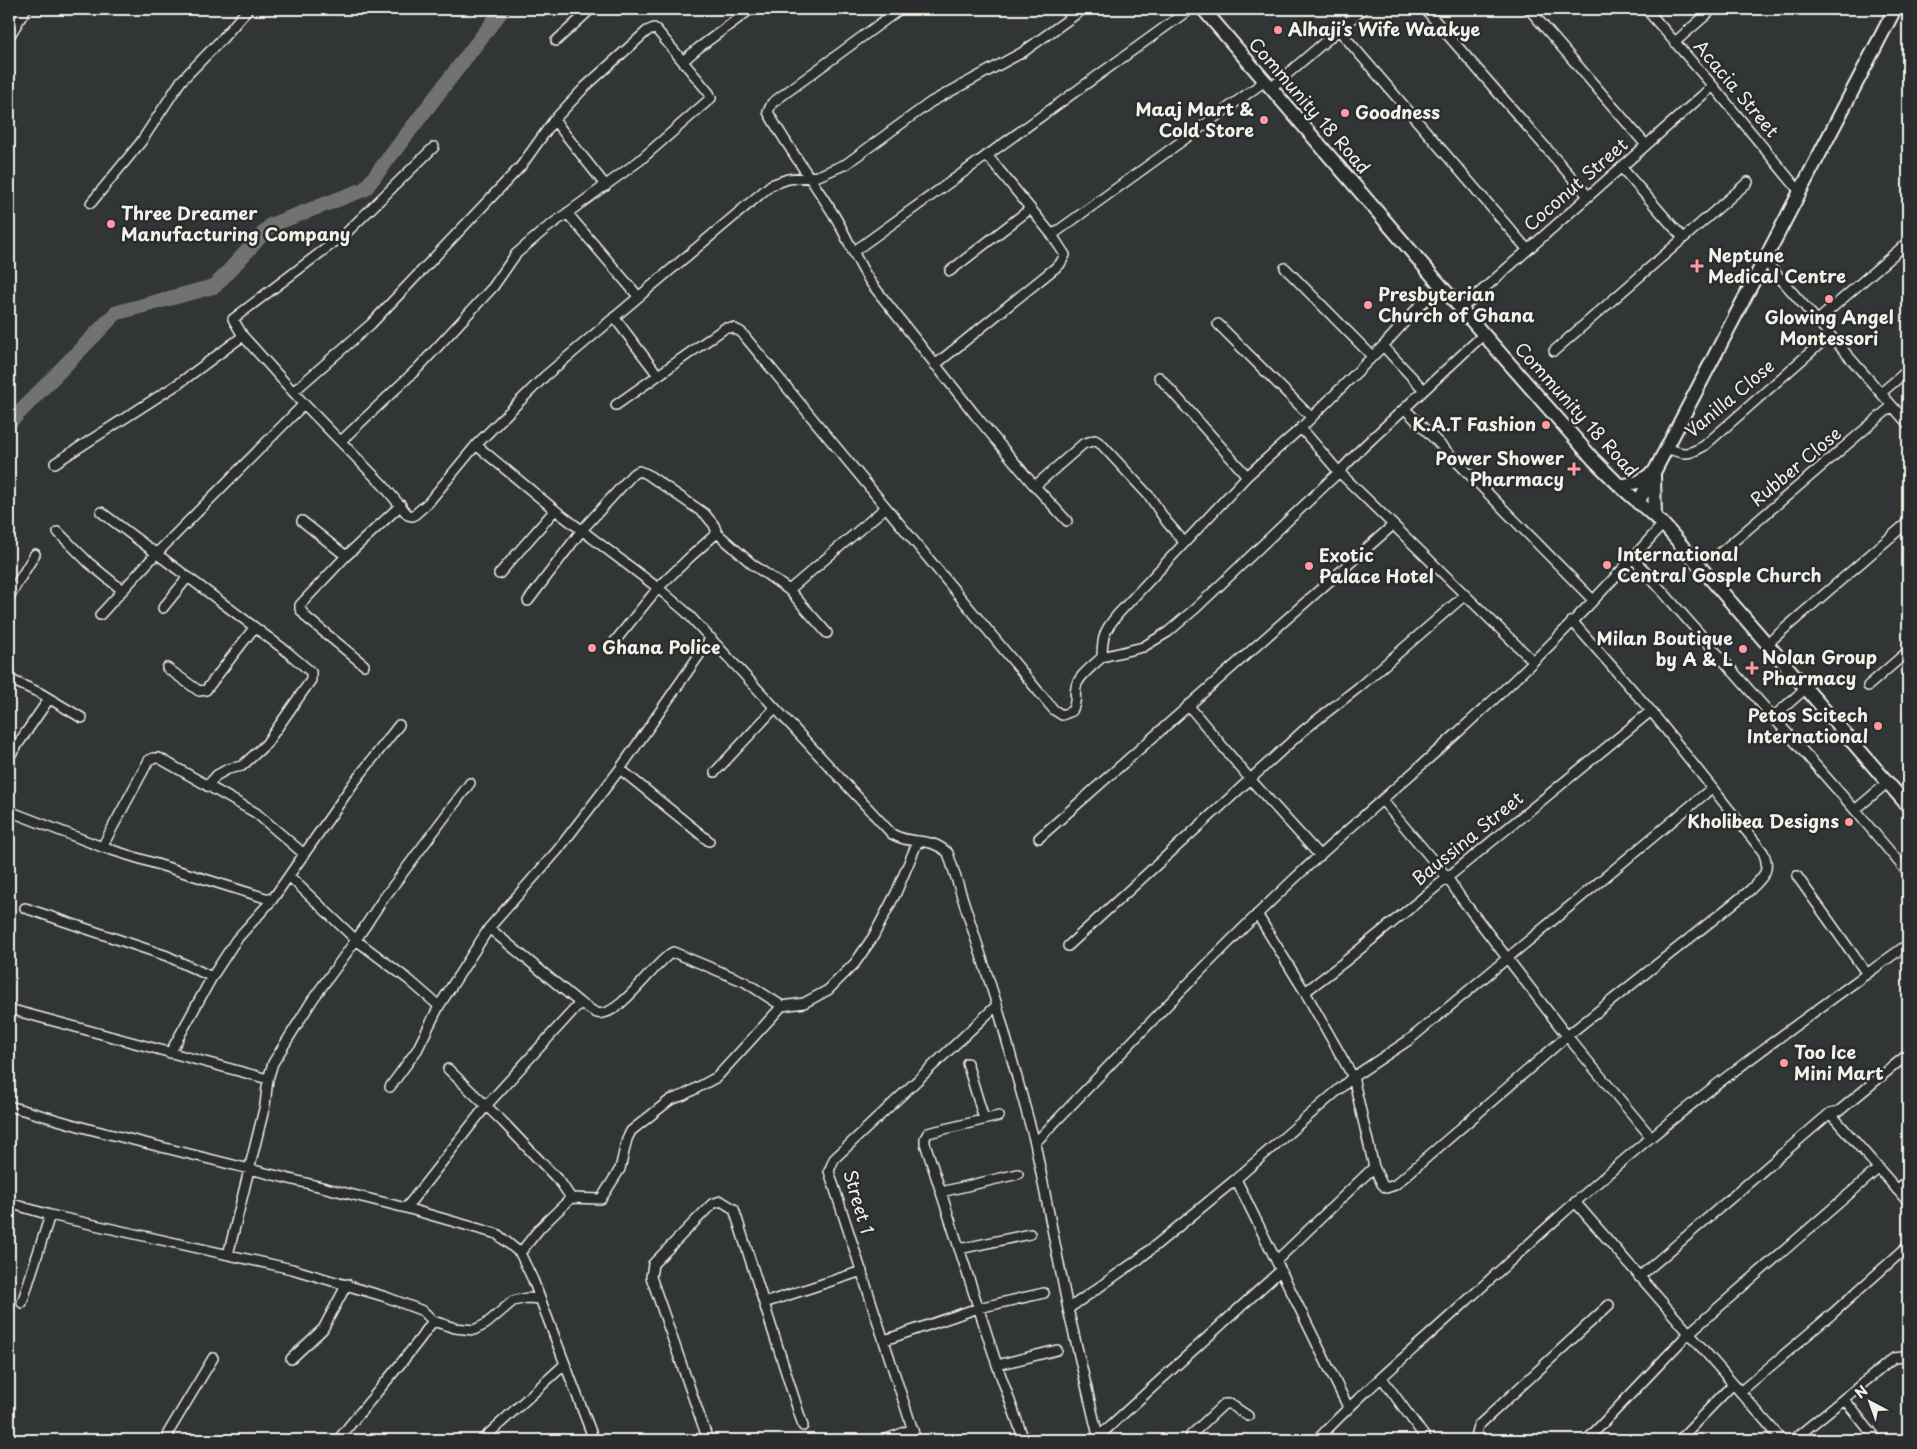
<svg xmlns="http://www.w3.org/2000/svg" width="1917" height="1449" font-family="'Playpen Sans',sans-serif">
  <style>
    .lines { fill: none; stroke-linecap: round; stroke-linejoin: round }
    .river { stroke: #727370; stroke-width: 15 }
    .street-casing { stroke: #f4f1e8; stroke-width: 12 }
    .secondary-casing { stroke: #f4f1e8; stroke-width: 16 }
    .street { stroke: #2a2d2e; stroke-width: 9 }
    .secondary { stroke: #2a2d2e; stroke-width: 12 }
    .poi-dot { fill: #ff9aa2; stroke: #2a2d2e; stroke-width: 2 }
    .labels { text-anchor: middle; stroke-width: 5; stroke-linejoin: round; paint-order: stroke }
    .poi-label { font-size: 18px; font-weight: bold; fill: #f4f1e8; stroke: #2a2d2e; text-anchor: start }
    .street-label { font-size: 18px; fill: #f4f1e8; stroke: #2a2d2e }
  </style>
  <rect width="100%" height="100%" fill="#323535"/>
  <filter id="ink" filterUnits="userSpaceOnUse"><feTurbulence type="fractalNoise" baseFrequency=".02" numOctaves="2"/><feDisplacementMap in="SourceGraphic" scale="10" xChannelSelector="R" yChannelSelector="G"/><feConvolveMatrix kernelMatrix="1 2 1 2 8 2 1 2 1" color-interpolation-filters="sRGB"/></filter>
  <g filter="url(#ink)">
    <g class="lines">
      <!-- river -->
      <path class="river" d="M 9,423 L 116,313 L 215,286 L 271,225 L 365,189 L 503,9"/>
      <!-- street casing -->
      <g class="street-casing">
        <path id="street" d="M 900,9 L 772,103 L 768,112 C 788,148 813,181 834,215 C 848,238 856,261 871,283 L 976,416 L 1032,483 L 1067,521
          M 1425,9 L 1588,196
          M 1529,9 L 1646,145
          M 1646,9 L 1713,86 L 1800,192
          M 9,14 L 19,9
          M 1339,30 L 1527,249
          M 9,37 L 26,9
          M 556,41 L 591,9
          M 1675,42 L 1713,9
          M 683,61 L 697,49 L 751,9
          M 1271,88 L 1363,9
          M 554,120 L 606,186
          M 434,147 L 345,234 L 233,319 L 243,336 L 304,404 L 383,485 L 408,515 L 413,516 L 428,503 L 476,445 L 545,376 L 771,185 L 788,179 L 818,176 L 846,164 L 931,102 L 1023,52 L 1083,9
          M 1621,167 L 1683,238
          M 91,203 L 141,142 L 181,81 L 222,39 L 248,9
          M 567,213 L 638,296
          M 1052,235 L 1265,81
          M 853,252 L 1190,9
          M 1765,261 L 1908,424
          M 1285,268 L 1372,356
          M 950,271 L 1030,209
          M 1461,309 L 1713,86
          M 614,317 L 658,375
          M 1818,320 L 1908,242
          M 1218,324 L 1311,417
          M 1383,346 L 1424,390
          M 1554,351 L 1748,182
          M 935,365 L 1060,264 L 1065,255 L 1052,235 L 987,155
          M 1159,377 L 1247,476
          M 293,392 L 371,324 L 521,166 L 554,120 L 585,87 L 647,31 L 654,28 L 656,29 L 709,93 L 711,98 L 639,161 L 544,230 L 516,254 L 493,287 L 418,368 L 341,441
          M 1881,393 L 1908,370
          M 616,405 L 725,328 L 733,328 L 741,332 L 1038,691 L 1054,710 L 1062,715 L 1072,711 C 1078,700 1074,697 1076,687 C 1078,676 1094,665 1102,657 C 1102,636 1105,629 1119,613 L 1247,476 L 1301,428 L 1383,346 L 1420,305 L 1442,287
          M 1405,409 L 1593,600
          M 1301,428 L 1339,472 L 1533,661
          M 476,445 L 555,510 L 658,588 L 686,612 L 892,834 C 912,846 928,835 948,853 L 997,1005 L 1035,1143 L 1068,1309 L 1099,1440
          M 1667,448 C 1684,455 1688,455 1704,446 L 1830,335
          M 55,463 L 181,382 L 243,336
          M 1035,486 L 1083,444 L 1095,440 L 1102,445 L 1150,497 L 1166,521 L 1184,542
          M 101,512 L 285,650 L 311,672 L 311,680 L 266,744 L 242,766 L 228,769 L 217,775 L 207,786
          M 302,521 L 346,556
          M 58,532 L 89,563 L 122,590
          M 1720,553 L 1892,406
          M 1633,558 L 1855,810 L 1908,873
          M 499,574 L 555,510
          M 789,590 L 885,508
          M 9,597 L 35,554
          M 528,601 L 582,530 L 633,474 L 639,471 L 647,474 L 705,514 L 714,525 L 717,533 L 752,564 L 789,590 L 827,633
          M 163,608 L 188,577
          M 100,615 L 156,554 L 304,404
          M 1767,644 L 1908,522
          M 611,646 L 658,588 L 689,558 L 717,533
          M 1102,657 L 1143,647 L 1168,632 L 1196,608 L 1339,472 L 1360,450 L 1484,334
          M 364,665 L 307,618 L 300,609 L 300,605 L 346,556 L 401,505
          M 167,668 L 199,691 L 206,690 L 254,628
          M 9,679 L 40,693 L 82,718
          M 1868,686 L 1908,651
          M 1188,705 L 1250,779 L 1320,856
          M 1773,717 L 1805,689
          M 9,757 L 49,699
          M 620,769 L 709,841
          M 715,772 L 775,708
          M 1382,800 L 1447,877 L 1461,898 L 1567,1036 L 1651,1137
          M 1855,810 L 1887,783
          M 9,811 L 102,847 L 272,900
          M 1039,838 L 1393,525
          M 102,847 L 149,760 L 153,758 L 159,758 L 256,813 L 304,854
          M 289,876 L 356,940 L 409,980 L 439,1006
          M 1797,876 L 1867,974
          M 25,908 L 167,956 L 212,977
          M 1257,914 L 1305,992 L 1353,1077 L 1374,1167 L 1382,1184 L 1386,1188 L 1395,1185 L 1567,1036 L 1749,891 C 1762,878 1772,871 1763,852 L 1651,711 L 1572,621
          M 489,928 L 580,1003 C 586,1006 592,1011 597,1013 C 619,1019 655,961 673,952 L 745,982 L 782,1006
          M 1068,946 L 1304,730 L 1359,687 L 1465,595
          M 1305,992 L 1343,963 L 1651,711
          M 9,1009 L 268,1079
          M 170,1053 L 212,977 L 236,940 L 272,900 L 353,784 L 399,725
          M 967,1063 L 984,1119
          M 448,1069 L 503,1122 L 561,1183 L 571,1198
          M 390,1087 L 417,1050 L 439,1006 L 489,928 L 557,851 L 620,769 L 711,638
          M 9,1106 L 89,1129 L 406,1208 L 497,1234 L 520,1253 L 533,1280 L 594,1440
          M 1830,1113 L 1908,1202
          M 999,1116 L 928,1133 L 925,1138 L 925,1143 L 997,1365 L 1024,1440
          M 1035,1143 C 1120,1055 1204,964 1293,880 C 1345,831 1401,784 1455,735 C 1528,670 1598,598 1663,524
          M 1236,1179 L 1348,1407
          M 1897,1190 L 1908,1180
          M 941,1192 L 1018,1174
          M 1575,1202 L 1782,1440
          M 9,1203 L 50,1215 L 292,1269 L 386,1297 L 423,1311 L 433,1321 L 455,1328 L 474,1330 L 486,1324 L 513,1301 L 527,1298 L 540,1299
          M 406,1208 L 486,1106 L 580,1003
          M 959,1249 L 1030,1234
          M 520,1253 L 540,1228 L 571,1198 L 601,1199 L 620,1169 L 627,1139 L 631,1131 L 670,1100 L 684,1095 L 717,1077 L 782,1006 L 804,1003 L 828,990 L 855,963 L 873,937 L 896,893 L 918,841
          M 228,1255 L 265,1105 L 268,1079 L 273,1063 L 313,999 L 356,940 L 381,902 L 470,783
          M 1276,1261 L 1374,1167
          M 1639,1277 L 1830,1113 L 1839,1111 L 1908,1054
          M 22,1303 L 50,1215
          M 764,1303 L 862,1271
          M 1068,1309 L 1139,1259 L 1236,1179 L 1353,1077 L 1409,1040 L 1712,788
          M 885,1340 L 978,1308 L 1044,1293
          M 291,1359 L 323,1329 L 347,1284
          M 997,1365 L 1057,1350
          M 1382,1378 L 1427,1440
          M 1740,1392 L 1832,1314 L 1908,1246
          M 1844,1399 L 1877,1440
          M 1098,1437 L 1280,1271
          M 170,1440 L 168,1433 L 213,1358
          M 338,1440 C 369,1400 404,1363 433,1321
          M 482,1440 L 565,1364
          M 708,1440 L 651,1277 L 653,1264 L 712,1204 L 721,1201 L 734,1209 L 803,1426
          M 884,1440 L 913,1429
          M 916,1440 L 829,1171 L 834,1159 L 997,1005
          M 1196,1440 L 1191,1435 L 1224,1404 L 1230,1404 L 1248,1416
          M 1317,1440 C 1361,1393 1411,1352 1459,1308 C 1522,1250 1585,1192 1650,1138 C 1733,1069 1821,1007 1908,944
          M 1479,1440 L 1476,1433 L 1478,1426 L 1609,1305
          M 1587,1440 L 1689,1333 L 1879,1168
          M 1679,1440 L 1733,1384
          M 1793,1440 L 1894,1358 L 1902,1357 L 1908,1362"/>
      </g>
      <!-- secondary casing -->
      <g class="secondary-casing">
        <path id="secondary" d="M 1203,9 L 1442,287 L 1594,460 L 1620,486 L 1663,524 L 1908,806
          M 1654,475 L 1655,517
          M 1620,486 L 1638,482 L 1654,472
          M 1638,503 L 1895,9"/>
      </g>
      <!-- street -->
      <use href="#street" class="street"/>
      <!-- secondary -->
      <use href="#secondary" class="secondary"/>
    </g>
  </g>
  <!-- markers -->
  <g class="poi-dot">
    <circle cx="1278" cy="30" r="5"/>
    <circle cx="1345" cy="113" r="5"/>
    <circle cx="1264" cy="120" r="5"/>
    <circle cx="111" cy="224" r="5"/>
    <path d="M1694.5 258.5h5v5h5v5h-5v5h-5v-5h-5v-5h5z"/>
    <circle cx="1829" cy="299" r="5"/>
    <circle cx="1368" cy="305" r="5"/>
    <circle cx="1546" cy="425" r="5"/>
    <path d="M1571.5 461.5h5v5h5v5h-5v5h-5v-5h-5v-5h5z"/>
    <circle cx="1607" cy="565" r="5"/>
    <circle cx="1309" cy="566" r="5"/>
    <circle cx="592" cy="648" r="5"/>
    <circle cx="1743" cy="649" r="5"/>
    <path d="M1749.5 660.5h5v5h5v5h-5v5h-5v-5h-5v-5h5z"/>
    <circle cx="1878" cy="726" r="5"/>
    <circle cx="1849" cy="822" r="5"/>
    <circle cx="1784" cy="1063" r="5"/>
  </g>
  <g class="labels">
    <!-- poi labels -->
    <g class="poi-label">
      <text x="1288" y="36">Alhaji’s Wife Waakye</text>
      <text x="1254" y="116" text-anchor="end">Maaj Mart &amp;<tspan x="1254" dy="21">Cold Store</tspan></text>
      <text x="1355" y="119">Goodness</text>
      <text x="121" y="220">Three Dreamer<tspan x="121" dy="21">Manufacturing Company</tspan></text>
      <text x="1708" y="262">Neptune<tspan x="1708" dy="21">Medical Centre</tspan></text>
      <text x="1378" y="301">Presbyterian<tspan x="1378" dy="21">Church of Ghana</tspan></text>
      <text x="1829" y="324" text-anchor="middle">Glowing Angel<tspan x="1829" dy="21">Montessori</tspan></text>
      <text x="1536" y="431" text-anchor="end">K.A.T Fashion</text>
      <text x="1564" y="465" text-anchor="end">Power Shower<tspan x="1564" dy="21">Pharmacy</tspan></text>
      <text x="1617" y="561">International<tspan x="1617" dy="21">Central Gosple Church</tspan></text>
      <text x="1319" y="562">Exotic<tspan x="1319" dy="21">Palace Hotel</tspan></text>
      <text x="1733" y="645" text-anchor="end">Milan Boutique<tspan x="1733" dy="21">by A &amp; L</tspan></text>
      <text x="602" y="654">Ghana Police</text>
      <text x="1762" y="664">Nolan Group<tspan x="1762" dy="21">Pharmacy</tspan></text>
      <text x="1868" y="722" text-anchor="end">Petos Scitech<tspan x="1868" dy="21">International</tspan></text>
      <text x="1839" y="828" text-anchor="end">Kholibea Designs</text>
      <text x="1794" y="1059">Too Ice<tspan x="1794" dy="21">Mini Mart</tspan></text>
    </g>
    <!-- street labels -->
    <g class="street-label">
      <text transform="translate(1736 89) rotate(50)" y="6">Acacia Street</text>
      <text transform="translate(1309 106) rotate(49)" y="6">Community 18 Road</text>
      <text transform="translate(1576 185) rotate(-41)" y="6">Coconut Street</text>
      <text transform="translate(1730 399) rotate(-40)" y="6">Vanilla Close</text>
      <text transform="translate(1576 410) rotate(48)" y="6">Community 18 Road</text>
      <text transform="translate(1796 467) rotate(-40)" y="6">Rubber Close</text>
      <text transform="translate(1468 839) rotate(-39)" y="6">Baussina Street</text>
      <text transform="translate(858 1202) rotate(74)" y="6">Street 1</text>
    </g>
  </g>
  <!-- margin -->
  <rect width="1917" height="1449" fill="none" stroke="#2a2d2e" stroke-width="30"/>
  <rect x="15" y="15" width="1887" height="1419" fill="none" stroke="#f4f1e8" stroke-width="2" filter="url(#ink)"/>
  <!-- north arrow -->
  <g transform="translate(1870 1402) rotate(319)" stroke="#2a2d2e" stroke-width="4" paint-order="stroke">
  <path d="M0-4L9 19L0 12L-9 19Z" fill="#f4f1e8"/>
  <text y="-8" font-size="14" font-weight="bold" text-anchor="middle" fill="#f4f1e8">N</text>
  </g>
</svg>
